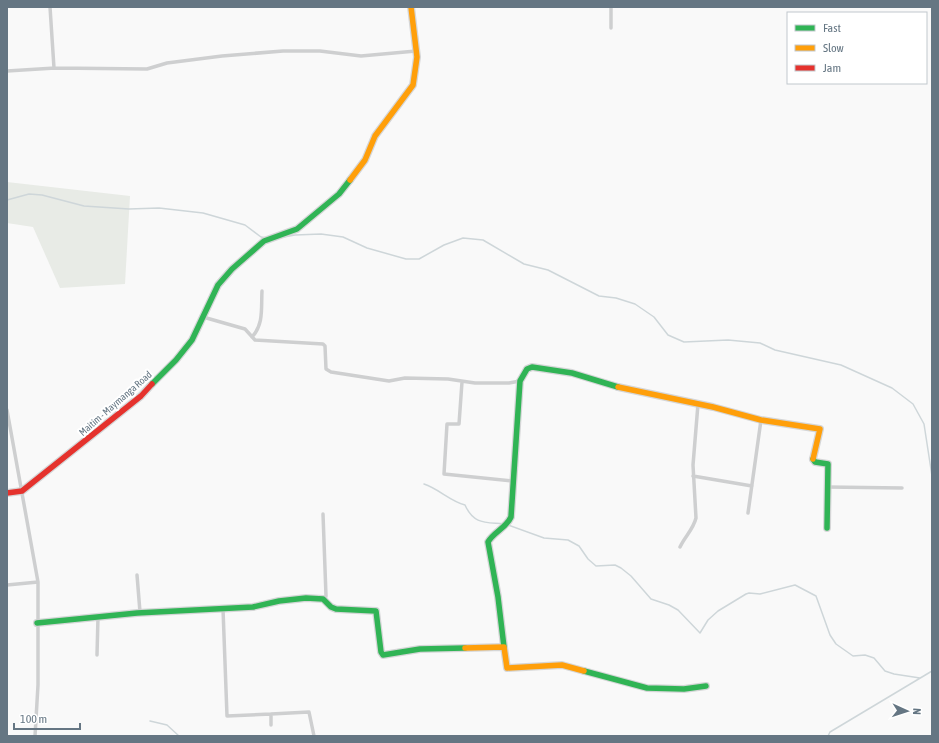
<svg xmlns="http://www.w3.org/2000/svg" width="939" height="743" font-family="'Asap Condensed',sans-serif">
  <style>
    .green { fill: #e8ebe6 }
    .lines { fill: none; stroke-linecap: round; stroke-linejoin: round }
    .stream { stroke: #ced6d9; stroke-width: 1.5 }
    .fast-casing { stroke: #d5d6d7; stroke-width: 8 }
    .slow-casing { stroke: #d5d6d7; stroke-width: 8 }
    .jam-casing { stroke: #d5d6d7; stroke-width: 8 }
    .street { stroke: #cecfd0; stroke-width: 3.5 }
    .fast { stroke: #30b455; stroke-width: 5.5 }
    .slow { stroke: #ff9f0a; stroke-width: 5.5 }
    .jam { stroke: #e5322d; stroke-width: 5.5 }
    .labels { text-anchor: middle; stroke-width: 4; stroke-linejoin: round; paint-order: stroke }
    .street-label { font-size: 10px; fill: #657683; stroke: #fff }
  </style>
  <rect width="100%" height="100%" fill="#f9f9f9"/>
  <!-- green -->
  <path class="green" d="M 7,182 L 130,196 L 125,284 L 60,288 L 33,227 L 7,223 Z"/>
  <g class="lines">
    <!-- stream -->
    <path class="stream" d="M 7,200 L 29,194 L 42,195 L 84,206 L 129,209 L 159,208 L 203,213 L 245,225 L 261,237 L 267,238
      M 278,238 L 295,235 L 321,234 L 343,237 L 367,248 L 406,259 L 419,259 L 444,245 L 463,238 L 483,240 L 524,264 L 548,270 L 599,296 L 616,298 L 635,304 L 654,317 L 668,335 L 684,342 L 728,340 L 760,343 L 775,350 L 841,365 L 892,388 L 913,404 L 924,424 L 932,476
      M 424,484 C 439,489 450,501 465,505 C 474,525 486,522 504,524
      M 508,525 L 544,538 L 568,540 L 579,546 L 588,559 L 596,566 L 615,565 L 621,568 L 631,576 L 651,599 L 669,605 L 678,610 L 700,633 L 708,620 L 718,611 L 746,594 L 749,593 L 760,594 L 795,585 L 816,596 L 830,635 L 836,644 L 853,656 L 865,655 L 874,658 L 885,671 L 894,674 L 920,678
      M 150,721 L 167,725 L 179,736
      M 828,736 L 830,732 L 932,671"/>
    <!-- fast casing -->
    <g class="fast-casing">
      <path id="fast" d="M 152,384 L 176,360 L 192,340 L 218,285 L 232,269 L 264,241 L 297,229 L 339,194 L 350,180
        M 813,459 L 815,462 L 828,464 L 827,528
        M 37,623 L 137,613 L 253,607 L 279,601 L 306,598 L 323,599 L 331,607 L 336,609 L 376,611 L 381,652 L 383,655 L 420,649 L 465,648
        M 504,647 L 498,597 L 488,542 C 494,532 506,528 511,517 L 520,381 L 527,369 L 532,367 L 572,373 L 618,387
        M 584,671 L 647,688 L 684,689 L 706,686"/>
    </g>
    <!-- slow casing -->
    <g class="slow-casing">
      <path id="slow" d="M 350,180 L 365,160 L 375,136 L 413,85 L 417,57 L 411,7
        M 618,387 L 713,407 L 761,420 L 820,429 L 813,459
        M 465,648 L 504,647 L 507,668 L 562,665 L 584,671"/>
    </g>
    <!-- jam casing -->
    <g class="jam-casing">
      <path id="jam" d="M 7,493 L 22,491 L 141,396 L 152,384"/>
    </g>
    <!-- street -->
    <path class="street" d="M 50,7 L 54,68
      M 611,28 L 611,7
      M 7,71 L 55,68 L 147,69 L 167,63 L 222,56 L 283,51 L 320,51 L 361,56 L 416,51
      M 203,317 L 245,329 L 255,340 L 323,344 L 325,346 L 326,369 L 331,372 L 389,381 L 405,378 L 448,379 L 475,383 L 509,383 L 520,381
      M 252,337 C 264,324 261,308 262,291
      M 462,382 L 459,424 L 447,424 L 444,474 L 513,481
      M 7,410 L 38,582 L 38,685 L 35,736
      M 693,476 L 752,486
      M 827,487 L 902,488
      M 748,513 L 761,420
      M 323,514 L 326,596 L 324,601
      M 680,547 C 685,536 693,530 696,518 L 693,465 L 698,404
      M 137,575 L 140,612
      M 7,585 L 38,582
      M 223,609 L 227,716 L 271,714 L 271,725
      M 97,655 L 98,617
      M 271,714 L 309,712 L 314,736"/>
    <!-- fast -->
    <use href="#fast" class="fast"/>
    <!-- slow -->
    <use href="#slow" class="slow"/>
    <!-- jam -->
    <use href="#jam" class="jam"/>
  </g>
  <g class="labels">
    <!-- street labels -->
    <g class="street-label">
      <text transform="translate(115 403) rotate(-41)" y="4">Maitim - Maymanga Road</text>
    </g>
  </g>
  <!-- border -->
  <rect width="939" height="743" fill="none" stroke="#657683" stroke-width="16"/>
  <!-- legend -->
  <rect x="787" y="12" width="140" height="72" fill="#ffffff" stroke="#c1c8cd"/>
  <rect x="795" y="25" width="20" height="6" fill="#30b455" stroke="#c1c8cd"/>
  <text x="823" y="32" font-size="12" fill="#657683">Fast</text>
  <rect x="795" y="45" width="20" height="6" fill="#ff9f0a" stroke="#c1c8cd"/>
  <text x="823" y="52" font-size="12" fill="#657683">Slow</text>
  <rect x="795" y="65" width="20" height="6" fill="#e5322d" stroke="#c1c8cd"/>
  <text x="823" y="72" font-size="12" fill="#657683">Jam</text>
  <!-- north arrow -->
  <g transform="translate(907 711) rotate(93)" stroke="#ffffff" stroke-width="3" paint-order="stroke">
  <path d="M0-3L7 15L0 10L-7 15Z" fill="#657683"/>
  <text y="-6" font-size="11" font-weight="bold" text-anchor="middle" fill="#657683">N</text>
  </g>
  <!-- scale -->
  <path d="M14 723v6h66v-6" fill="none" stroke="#657683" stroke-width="2"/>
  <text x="20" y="723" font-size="12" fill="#657683" stroke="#ffffff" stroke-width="3" paint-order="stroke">100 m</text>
</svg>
